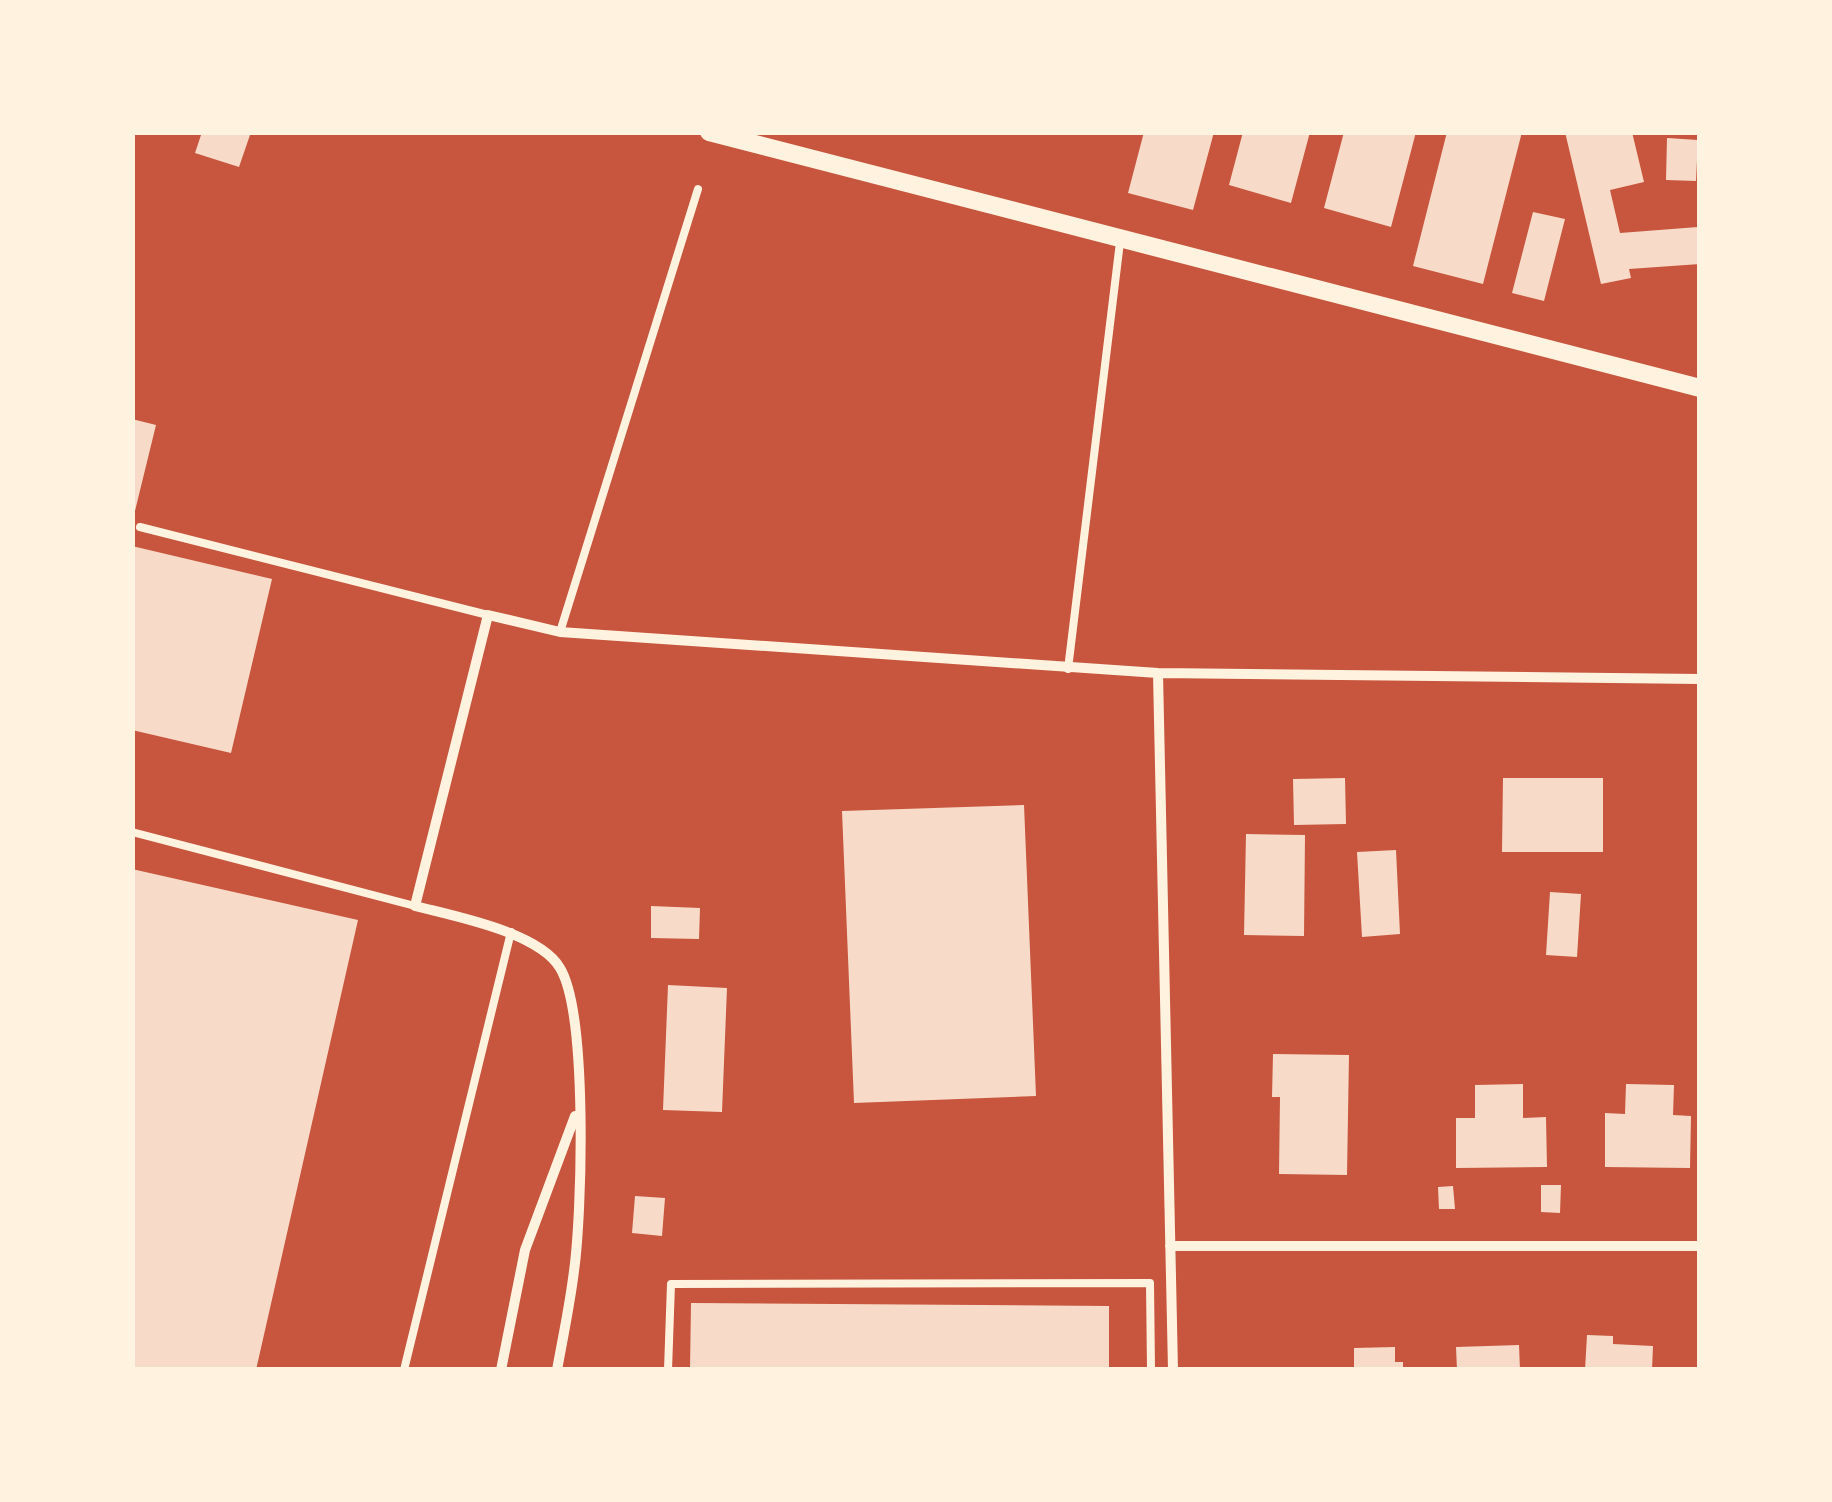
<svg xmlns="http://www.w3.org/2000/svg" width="1832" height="1502" font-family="Spectral,serif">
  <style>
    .building { fill: #f7dbc8 }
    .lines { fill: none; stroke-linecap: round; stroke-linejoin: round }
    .service { stroke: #fff3e0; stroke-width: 8 }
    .minor { stroke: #fff3e0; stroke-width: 10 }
    .tertiary { stroke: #fff3e0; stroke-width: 18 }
  </style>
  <rect width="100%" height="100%" fill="#c8553d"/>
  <!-- building -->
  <path class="building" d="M 202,132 L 251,132 L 239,167 L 195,153 Z
    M 1144,132 L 1214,132 L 1193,210 L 1128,193 Z
    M 1243,132 L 1310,132 L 1291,203 L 1229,185 Z
    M 1344,132 L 1416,132 L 1391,227 L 1324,208 Z
    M 1447,132 L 1522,132 L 1483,284 L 1413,266 Z
    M 1565,132 L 1632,132 L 1644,182 L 1610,190 L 1620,233 L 1698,227 L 1700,264 L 1629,269 L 1631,278 L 1601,284 Z
    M 1667,138 L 1698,140 L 1696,181 L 1666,180 Z
    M 1533,212 L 1565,219 L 1544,301 L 1512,293 Z
    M 132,419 L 156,425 L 134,515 L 132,515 Z
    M 132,546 L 272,579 L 231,753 L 132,730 Z
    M 1345,778 L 1346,824 L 1294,825 L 1293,779 Z
    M 1503,778 L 1603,778 L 1603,852 L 1502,852 Z
    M 1024,805 L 1036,1096 L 854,1103 L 842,811 Z
    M 1246,834 L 1305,835 L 1304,936 L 1244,935 Z
    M 1396,850 L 1400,934 L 1362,937 L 1357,852 Z
    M 132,869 L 358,920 L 256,1370 L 132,1370 Z
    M 1550,892 L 1581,894 L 1577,957 L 1546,955 Z
    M 651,906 L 700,908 L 699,939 L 651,938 Z
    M 668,985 L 727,988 L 722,1112 L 663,1110 Z
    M 1273,1054 L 1349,1055 L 1347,1175 L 1279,1174 L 1280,1097 L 1272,1097 Z
    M 1523,1084 L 1523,1118 L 1546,1117 L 1547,1167 L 1456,1168 L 1456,1118 L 1475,1118 L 1475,1085 Z
    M 1626,1084 L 1674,1085 L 1673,1115 L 1691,1116 L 1690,1168 L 1605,1167 L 1605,1113 L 1625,1114 Z
    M 1541,1185 L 1561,1185 L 1560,1213 L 1541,1212 Z
    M 1453,1186 L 1455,1209 L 1439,1209 L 1438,1187 Z
    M 635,1196 L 665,1198 L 662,1236 L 632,1233 Z
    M 691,1303 L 1109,1306 L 1109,1370 L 690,1370 Z
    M 1587,1335 L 1613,1336 L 1613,1344 L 1653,1346 L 1652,1370 L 1585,1370 Z
    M 1519,1345 L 1520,1370 L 1457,1370 L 1456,1347 Z
    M 1395,1347 L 1395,1362 L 1403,1362 L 1403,1370 L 1354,1370 L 1354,1348 Z"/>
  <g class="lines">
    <!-- service -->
    <path class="service" d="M 140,527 L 488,615
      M 560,632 L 698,189
      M 1068,669 L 1120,242
      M 132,832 L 415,906
      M 404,1370 L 511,932
      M 668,1370 L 671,1284 L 1150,1283 L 1151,1370"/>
    <!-- minor -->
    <path class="minor" d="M 1158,673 L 1173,1370
      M 1170,1246 L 1700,1246
      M 501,1370 L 525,1250 L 575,1116
      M 557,1370 C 563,1337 570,1304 574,1271 C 582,1214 588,1014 560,968 C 539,932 453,916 415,906 L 488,615 L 560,632 L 1158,673 L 1700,679"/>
    <!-- tertiary -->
    <path class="tertiary" d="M 709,132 L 1700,388"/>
  </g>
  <!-- border -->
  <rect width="1832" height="1502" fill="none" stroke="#fff3e0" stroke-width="270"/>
</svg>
